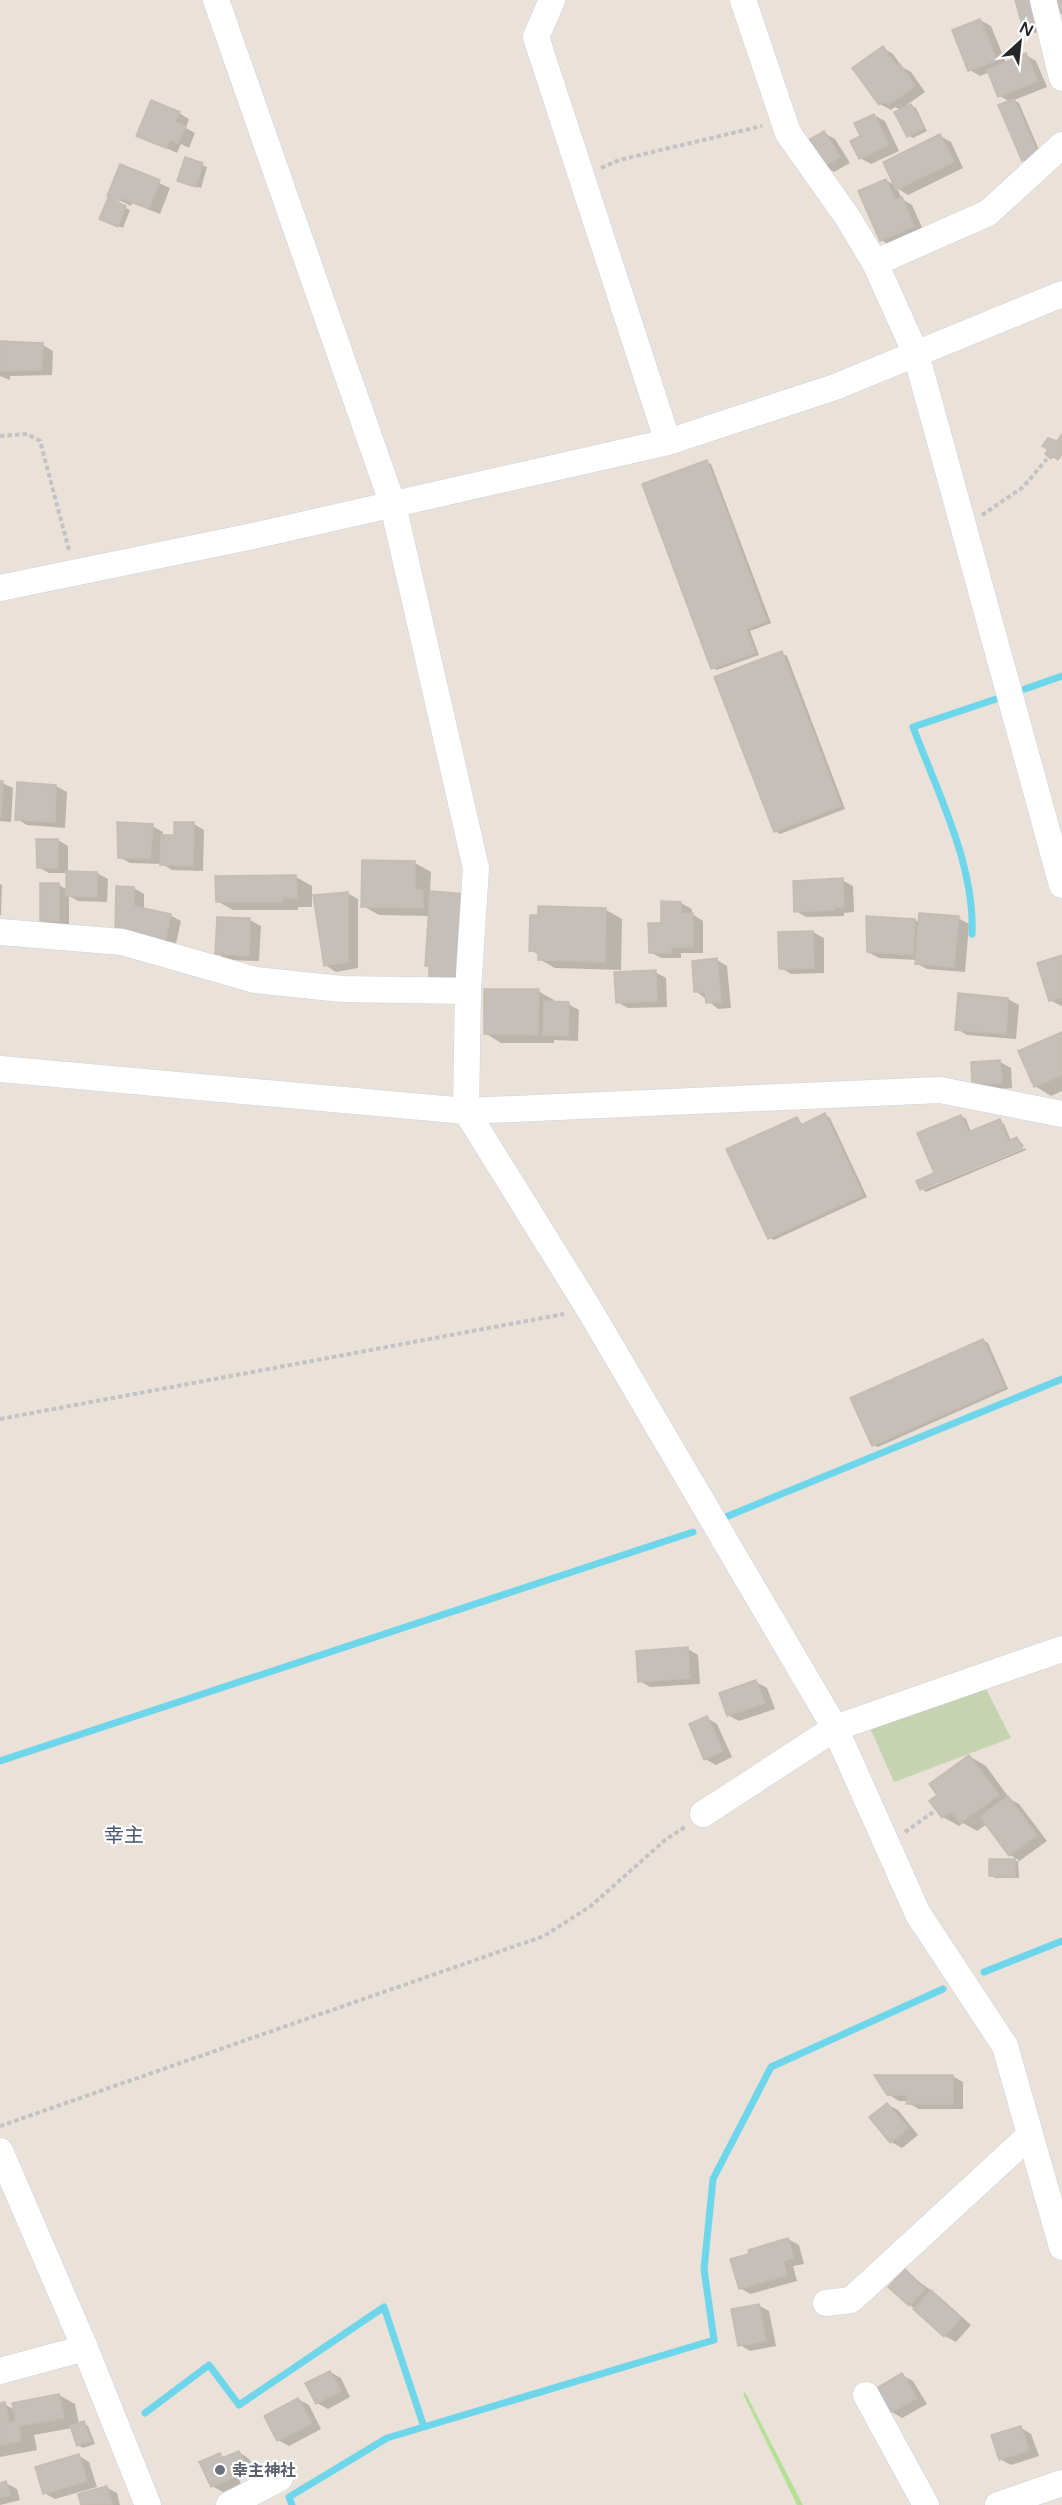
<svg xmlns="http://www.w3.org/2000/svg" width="1062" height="2505" font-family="'Varela Round','Noto Sans JP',sans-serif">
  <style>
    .green { fill: #b6e096 }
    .cemetery { fill: #c5d3b0 }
    .shadow { fill: #0003 }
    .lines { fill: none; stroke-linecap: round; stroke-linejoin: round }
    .stream { stroke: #6dd6eb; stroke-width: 7 }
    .building { fill: #c5beb9; stroke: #c5bdb3; stroke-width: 1.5 }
    .minor-casing { stroke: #ced3e0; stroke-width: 27 }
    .path { stroke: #c3c3c3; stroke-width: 4; stroke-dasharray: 4.5 3; stroke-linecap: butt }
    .minor { stroke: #fff; stroke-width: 26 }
    .worship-dot { fill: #6b7280; stroke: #fff; stroke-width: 2 }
    .labels { text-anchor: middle; stroke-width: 4.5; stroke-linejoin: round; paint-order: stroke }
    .worship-label { font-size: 16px; font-weight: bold; fill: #5b616d; stroke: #fff; text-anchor: start }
    .quarter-label { font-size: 20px; fill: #495676; stroke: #fff }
  </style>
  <rect width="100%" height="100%" fill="#eae1d9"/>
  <!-- green -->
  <path class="green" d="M 745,2392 L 803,2505 L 797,2505 L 743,2394 Z"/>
  <!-- cemetery -->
  <path class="cemetery" d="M 983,1683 L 1011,1738 L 894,1782 L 868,1723 Z"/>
  <!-- shadow -->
  <path class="shadow" d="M 1016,0 L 1050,28 L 1035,33 L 1024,27 Z
    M 980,20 L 991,26 L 1006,63 L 1026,55 L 1036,61 L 1047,87 L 1014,100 L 1019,103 L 1042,157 L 1028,163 L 1023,160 L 1010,102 L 1000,96 L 990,72 L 980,76 L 970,70 Z
    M 883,48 L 893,54 L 902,67 L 911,72 L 925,92 L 904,107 L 911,105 L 916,108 L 927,131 L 913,138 L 908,135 L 901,110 L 895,107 L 891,110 L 880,104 Z
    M 179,113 L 189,119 L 186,128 L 195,133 L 189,148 L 181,144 L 177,153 L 138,135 Z
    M 874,115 L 885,121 L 899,151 L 871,164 L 860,158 L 862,137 Z
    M 824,133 L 835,139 L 850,163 L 834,172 L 824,166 Z
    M 940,136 L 951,142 L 963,168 L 908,195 L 897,188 L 902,199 L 912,205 L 924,232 L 891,246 L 881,240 L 886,180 L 896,186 Z
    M 186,159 L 207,167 L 201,188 L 183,183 Z
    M 121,166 L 170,188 L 160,214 L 132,203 L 131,206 L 109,195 Z
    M 109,200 L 130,210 L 123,228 L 106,221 Z
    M 0,343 L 43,345 L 53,351 L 52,375 L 10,376 L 10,380 L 0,376 Z
    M 706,462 L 711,464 L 771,623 L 750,631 L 759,655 L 717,670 L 712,668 Z
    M 782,653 L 787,656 L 845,809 L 780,834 L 775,831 Z
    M 0,782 L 13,788 L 11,822 L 0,821 Z
    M 19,784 L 56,786 L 67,792 L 65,828 L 27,825 L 17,819 Z
    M 194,824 L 204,830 L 203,871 L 172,870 L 162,864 L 130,863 L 119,857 L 152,826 L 163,832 L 162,837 L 175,837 Z
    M 58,840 L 68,846 L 68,872 L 97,873 L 108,879 L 107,902 L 78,901 L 69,896 L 69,927 L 52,927 L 42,921 L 58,884 L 67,890 L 68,873 L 49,873 L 38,867 Z
    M 415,863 L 431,872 L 430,892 L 477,976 L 446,985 L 430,976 L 431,968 L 426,965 L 430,916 L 379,915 L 363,906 Z
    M 296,877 L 312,886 L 312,907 L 298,907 L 298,910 L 233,910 L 217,901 Z
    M 842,880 L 853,886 L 854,912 L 844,913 L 844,916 L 806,917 L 796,911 Z
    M 0,884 L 2,885 L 1,915 L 0,915 Z
    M 134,888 L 144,894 L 144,909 L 170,915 L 181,921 L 175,948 L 116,930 Z
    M 347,893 L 358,899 L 358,968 L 336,972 L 325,965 Z
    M 662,903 L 681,903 L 692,909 L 692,914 L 703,921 L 703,953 L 681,953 L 681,958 L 661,958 L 650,952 L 662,924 Z
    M 540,908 L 606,910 L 622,919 L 621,970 L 555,968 L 539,959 L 539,955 L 531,950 Z
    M 218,918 L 250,920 L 261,926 L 259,961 L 227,960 L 217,953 Z
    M 958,918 L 969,924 L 965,972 L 927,969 L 916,963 L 917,960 L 879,958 L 868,952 L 915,920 L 920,923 Z
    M 813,932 L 824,938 L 824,973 L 791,974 L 781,968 Z
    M 1062,957 L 1062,1006 L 1061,1006 L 1050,1000 Z
    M 717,960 L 727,966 L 731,1008 L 718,1009 L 696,991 Z
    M 655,972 L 666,978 L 667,1007 L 628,1008 L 617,1002 Z
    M 538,991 L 554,1000 L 554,1003 L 568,1004 L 579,1010 L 578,1041 L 554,1040 L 554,1043 L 501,1043 L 485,1033 Z
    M 959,995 L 1008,999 L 1019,1005 L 1016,1039 L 967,1035 L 957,1029 Z
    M 1062,1034 L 1062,1091 L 1051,1096 L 1035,1086 Z
    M 1000,1062 L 1011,1068 L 1012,1088 L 984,1090 L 973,1084 Z
    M 825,1115 L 830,1118 L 867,1197 L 774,1240 L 769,1237 L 797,1119 L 804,1125 Z
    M 961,1116 L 966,1119 L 971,1132 L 999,1121 L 1004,1124 L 1011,1141 L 1017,1138 L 1024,1146 L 922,1187 L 922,1190 L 918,1181 L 936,1174 L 919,1134 Z
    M 1025,1148 L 1026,1150 L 926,1192 L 923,1190 Z
    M 983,1340 L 988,1343 L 1008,1389 L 878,1447 L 873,1445 Z
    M 688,1649 L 698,1655 L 700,1684 L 650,1687 L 640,1681 Z
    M 756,1682 L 767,1688 L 775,1709 L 739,1721 L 728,1715 Z
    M 707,1718 L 717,1724 L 732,1757 L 716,1765 L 705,1759 Z
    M 969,1756 L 986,1766 L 1010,1799 L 1019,1804 L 1047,1841 L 1018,1862 L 1019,1878 L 995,1878 L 991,1875 L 991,1860 L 1020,1861 L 1010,1855 L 987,1824 L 977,1831 L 963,1823 L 959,1826 L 943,1817 L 939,1795 Z
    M 952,2076 L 963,2082 L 963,2109 L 919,2109 L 908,2103 L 908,2101 L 899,2101 L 888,2094 Z
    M 887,2104 L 898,2110 L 918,2135 L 902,2148 L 891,2142 Z
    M 788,2239 L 799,2245 L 804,2264 L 793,2266 L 797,2281 L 750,2294 L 740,2288 L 751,2255 Z
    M 905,2271 L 941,2298 L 971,2325 L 956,2342 L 945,2336 L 890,2287 Z
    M 758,2305 L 769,2311 L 776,2346 L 750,2351 L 740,2345 Z
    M 330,2372 L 341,2378 L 350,2397 L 328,2409 L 317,2403 Z
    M 902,2375 L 913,2381 L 927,2404 L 902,2418 L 892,2412 L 878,2389 Z
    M 59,2395 L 75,2404 L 79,2424 L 83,2423 L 88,2426 L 95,2444 L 83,2448 L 78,2445 L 72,2428 L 34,2435 L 37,2450 L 0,2457 L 0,2405 L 4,2404 L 15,2410 Z
    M 298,2399 L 309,2405 L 321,2429 L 289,2446 L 278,2440 Z
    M 1021,2428 L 1031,2434 L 1039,2456 L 1011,2465 L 1000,2459 Z
    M 239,2452 L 249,2459 L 256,2472 L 239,2479 L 241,2484 L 223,2492 L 212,2486 L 220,2455 L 226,2458 Z
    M 79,2456 L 89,2462 L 97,2487 L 55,2499 L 44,2493 Z
    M 6,2483 L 17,2489 L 20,2500 L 0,2505 L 0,2484 Z
    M 106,2487 L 117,2493 L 120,2505 L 82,2505 Z"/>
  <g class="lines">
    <!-- stream -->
    <path class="stream" d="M 1025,689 L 1062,676
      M 972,934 C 975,865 937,791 913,727 L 996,699
      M 728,1516 L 1062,1379
      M 0,1761 L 693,1532
      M 984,1972 L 1062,1941
      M 145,2413 L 209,2365 L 239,2405 L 384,2307 L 424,2427
      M 292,2505 L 289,2497 L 387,2438 L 714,2340 L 704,2269 L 713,2179 L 771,2067 L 943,1989"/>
  </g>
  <!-- building -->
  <path class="building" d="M 1015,0 L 1034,0 L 1041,23 L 1023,28 Z
    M 1055,0 L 1062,0 L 1062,13 L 1060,13 Z
    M 980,19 L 997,60 L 968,71 L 952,30 Z
    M 883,46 L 897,66 L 900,64 L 915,86 L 888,105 L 886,101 L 879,105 L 852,68 Z
    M 1026,53 L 1038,81 L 998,97 L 987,70 Z
    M 1014,99 L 1038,154 L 1022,161 L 998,105 Z
    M 151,100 L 180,112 L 175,122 L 186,126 L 178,143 L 170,139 L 166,148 L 136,136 Z
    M 911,104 L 924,128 L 907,137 L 894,112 Z
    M 874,114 L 889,145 L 859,159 L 850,141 L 860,136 L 854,123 Z
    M 824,131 L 840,157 L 822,167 L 807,141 Z
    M 940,134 L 954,162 L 896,190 L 883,162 Z
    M 185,157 L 203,163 L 196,187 L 177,181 Z
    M 120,164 L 160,180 L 149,209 L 122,198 L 120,201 L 107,196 Z
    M 886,179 L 895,200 L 902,197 L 914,226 L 880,241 L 858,191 Z
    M 108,198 L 126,206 L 118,227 L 99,219 Z
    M 0,341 L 43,343 L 42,370 L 0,371 Z
    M 1062,434 L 1062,454 L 1058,460 L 1053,456 L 1051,459 L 1045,454 L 1048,450 L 1042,446 L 1048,438 L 1057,441 Z
    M 707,460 L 767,621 L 746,629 L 755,653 L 711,669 L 642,484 Z
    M 782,651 L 841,806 L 774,832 L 714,677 Z
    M 0,781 L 3,781 L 1,817 L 0,817 Z
    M 17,782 L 56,785 L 55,822 L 15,820 Z
    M 117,822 L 153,824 L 150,859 L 118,858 Z
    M 174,822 L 194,822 L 193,866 L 160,865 L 161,835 L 174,835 Z
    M 36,839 L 58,839 L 58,868 L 37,868 Z
    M 362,860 L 415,861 L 415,890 L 423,890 L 423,908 L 361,907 Z
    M 66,871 L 97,872 L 97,897 L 66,896 Z
    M 296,875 L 297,898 L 282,898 L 282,902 L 216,902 L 215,876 Z
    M 843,878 L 844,907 L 834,907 L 834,910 L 794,912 L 793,881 Z
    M 40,883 L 59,883 L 59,921 L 40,921 Z
    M 116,886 L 134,887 L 134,906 L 171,914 L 165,943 L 115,930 Z
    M 430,891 L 466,894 L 461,968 L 455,968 L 454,979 L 429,977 L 429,966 L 425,966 Z
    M 348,892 L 348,962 L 324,966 L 313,895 Z
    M 661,901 L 681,902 L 681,914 L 693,913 L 693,947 L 671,947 L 671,953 L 649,953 L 648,923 L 661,923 Z
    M 538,906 L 606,908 L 605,962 L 538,960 L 538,951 L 529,951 L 530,915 L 538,915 Z
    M 919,913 L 959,916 L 954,967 L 915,964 Z
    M 866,916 L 915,919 L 913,955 L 867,952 Z
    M 217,917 L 250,918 L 249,956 L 215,954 Z
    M 813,931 L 814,968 L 779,969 L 778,932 Z
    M 1062,955 L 1062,997 L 1049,1001 L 1037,963 Z
    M 717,958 L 721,1002 L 706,1003 L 705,992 L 694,992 L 692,961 Z
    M 656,970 L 657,1001 L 616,1003 L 614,972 Z
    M 484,989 L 539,989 L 538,1035 L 484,1034 Z
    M 958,993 L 1008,998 L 1006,1034 L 955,1030 Z
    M 544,1001 L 569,1002 L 568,1036 L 543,1035 Z
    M 1062,1032 L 1062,1075 L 1034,1087 L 1018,1051 Z
    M 1000,1060 L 1002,1083 L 972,1085 L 971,1062 Z
    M 825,1113 L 863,1195 L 768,1239 L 726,1149 L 797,1117 L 801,1125 Z
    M 961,1115 L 968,1132 L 1000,1119 L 1008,1141 L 1017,1137 L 1022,1148 L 920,1190 L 916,1181 L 934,1173 L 917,1133 Z
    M 983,1339 L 1005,1387 L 872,1446 L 850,1398 Z
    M 688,1647 L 690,1678 L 638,1682 L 636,1651 Z
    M 756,1680 L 765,1703 L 727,1716 L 719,1693 Z
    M 707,1716 L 723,1751 L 704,1760 L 689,1724 Z
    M 969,1755 L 999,1795 L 960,1823 L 951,1811 L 942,1818 L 929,1801 L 937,1795 L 929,1784 Z
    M 1008,1796 L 1037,1835 L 1009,1856 L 980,1817 Z
    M 989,1859 L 1015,1859 L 1015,1877 L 989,1876 Z
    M 874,2075 L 953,2075 L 953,2104 L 906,2104 L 907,2095 L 887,2095 Z
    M 887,2103 L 908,2128 L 890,2143 L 869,2117 Z
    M 788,2238 L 794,2258 L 783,2261 L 787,2275 L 739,2289 L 730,2259 L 749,2254 L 748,2250 Z
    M 905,2269 L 925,2289 L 909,2306 L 888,2287 Z
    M 931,2290 L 961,2318 L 944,2337 L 913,2309 Z
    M 759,2304 L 766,2341 L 738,2346 L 731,2309 Z
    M 330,2371 L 341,2391 L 316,2404 L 305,2383 Z
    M 902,2373 L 917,2398 L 890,2413 L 875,2389 Z
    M 59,2394 L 64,2418 L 19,2426 L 21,2441 L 0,2445 L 0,2403 L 5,2402 L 9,2423 L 16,2421 L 12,2403 Z
    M 298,2398 L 312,2423 L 277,2441 L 264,2416 Z
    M 84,2421 L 91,2441 L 77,2446 L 70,2426 Z
    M 1021,2426 L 1029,2450 L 999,2460 L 991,2435 Z
    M 239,2451 L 246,2466 L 229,2473 L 232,2478 L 211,2487 L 199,2462 L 220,2453 L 222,2458 Z
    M 79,2454 L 87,2481 L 43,2494 L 35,2467 Z
    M 6,2481 L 10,2495 L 0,2497 L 0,2483 Z
    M 107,2486 L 112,2505 L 81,2505 L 78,2494 Z"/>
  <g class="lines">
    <!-- minor casing -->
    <g class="minor-casing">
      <path id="minor" d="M 216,0 L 393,505 L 476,868 L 468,991 L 466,1111 L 589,1309 L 835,1728 L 918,1914 L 1005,2046 L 1062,2247
        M 552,0 L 536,37 L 668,442
        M 743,0 L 788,133 L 848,218 L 875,263 L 916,354 L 1062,885
        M 1043,0 L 1062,78
        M 875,263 L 988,213 L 1062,145
        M 0,588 L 253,536 L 668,442 L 835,387 L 1062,294
        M 0,932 L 122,942 L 255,980 L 342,989 L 468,991
        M 0,1069 L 466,1111 L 940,1090 L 1062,1114
        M 703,1814 L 835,1728 L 1062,1649
        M 0,2151 L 85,2348 L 148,2505
        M 826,2303 L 851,2300 L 1029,2136
        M 0,2371 L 85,2348
        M 866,2395 L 926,2505
        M 229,2505 L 280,2478
        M 998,2505 L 1062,2483"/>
    </g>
    <!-- path -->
    <path class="path" d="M 601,168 L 619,160 L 762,126
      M 0,436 L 27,434 L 40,441 L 69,550
      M 982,515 L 1023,487 L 1047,459
      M 0,1419 L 564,1314
      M 905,1832 L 936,1810
      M 0,2126 L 544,1936 L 591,1906 L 665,1840 L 685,1827"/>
    <!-- minor -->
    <use href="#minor" class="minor"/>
  </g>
  <!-- markers -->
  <circle class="worship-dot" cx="220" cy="2470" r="6"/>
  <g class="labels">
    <!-- worship labels -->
    <g class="worship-label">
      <text x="232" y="2476">幸主神社</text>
    </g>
    <!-- quarter labels -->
    <g class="quarter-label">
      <text x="124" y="1842">幸主</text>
    </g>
  </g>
  <!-- north arrow -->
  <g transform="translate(1020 42) rotate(27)" stroke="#ffffff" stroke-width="4.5" paint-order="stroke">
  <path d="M0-4.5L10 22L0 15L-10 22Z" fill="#272727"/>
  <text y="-9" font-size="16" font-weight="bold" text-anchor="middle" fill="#272727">N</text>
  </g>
</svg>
